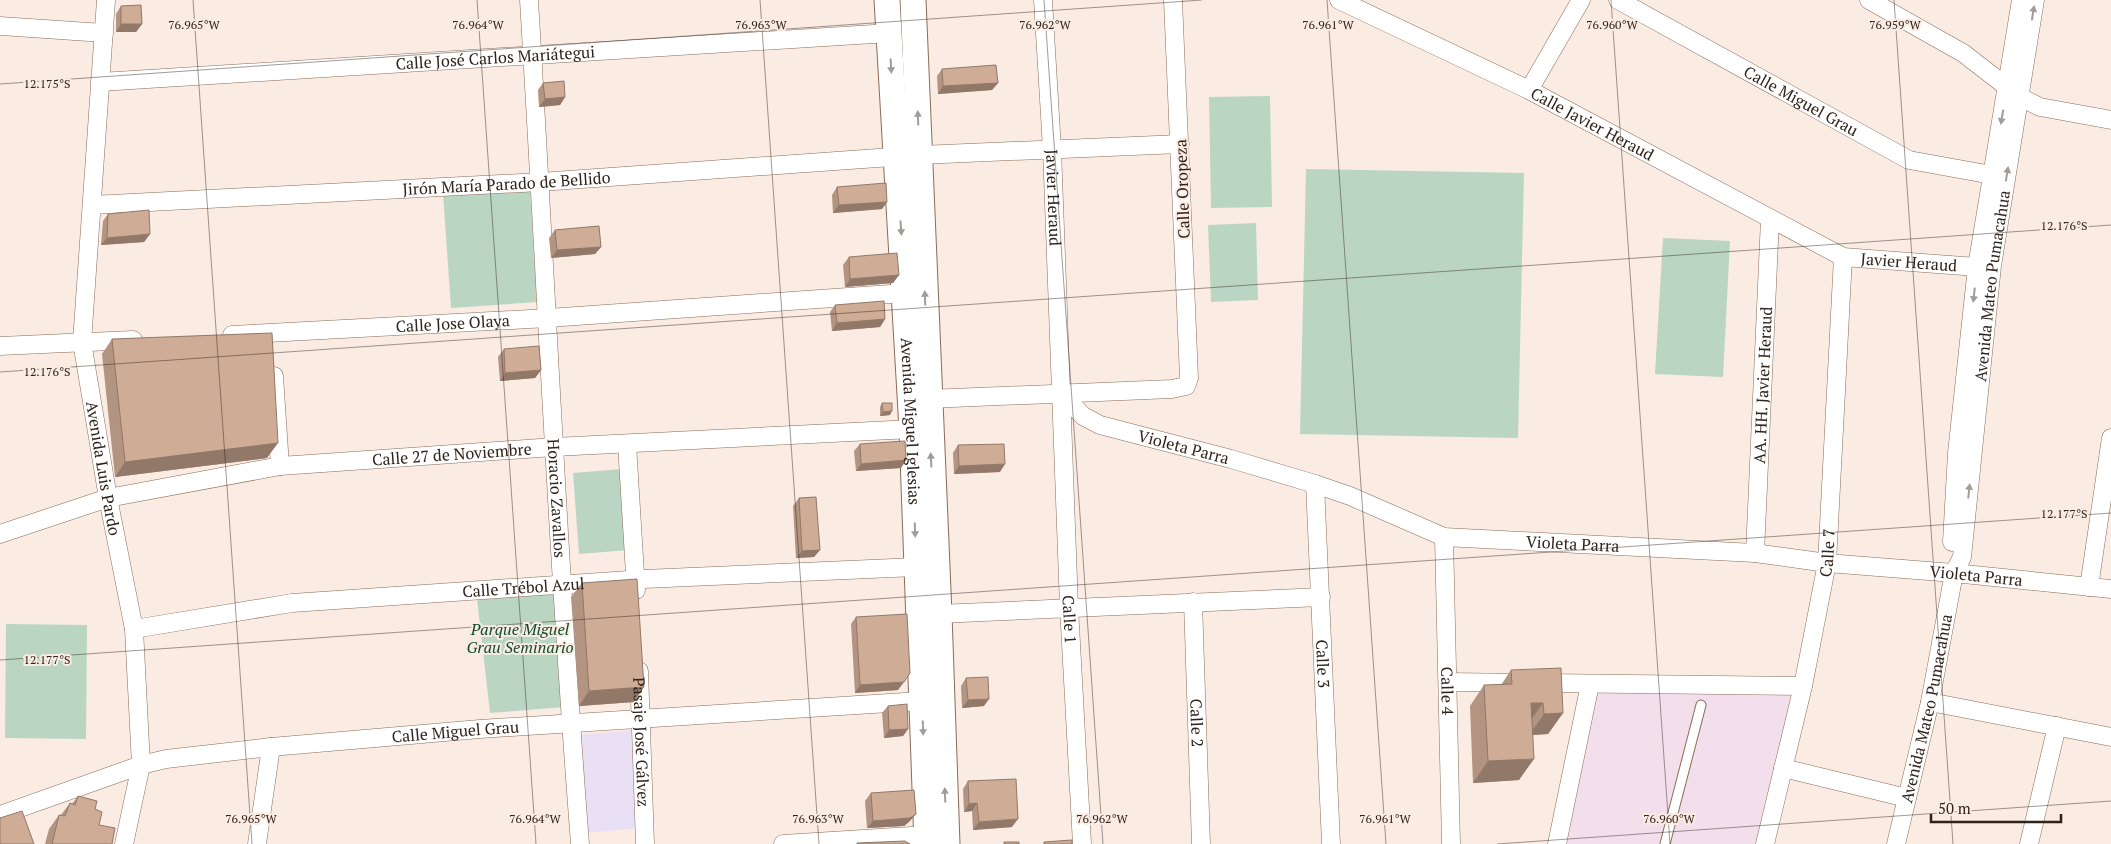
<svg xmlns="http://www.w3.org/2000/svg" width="2111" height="844" font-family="'PT Serif',serif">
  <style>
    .commercial { fill: #f3deec }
    .education { fill: #eae0f5 }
    .green { fill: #bad6c3 }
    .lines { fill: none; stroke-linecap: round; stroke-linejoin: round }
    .lane-casing { stroke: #8b6c58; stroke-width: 11 }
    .street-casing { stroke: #8b6c58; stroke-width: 19 }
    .secondary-casing { stroke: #8b6c58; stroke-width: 27 }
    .lane { stroke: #fff; stroke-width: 9 }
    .street { stroke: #fff; stroke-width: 18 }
    .secondary { stroke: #fff; stroke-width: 25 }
    .wall { fill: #b29481 }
    .shaded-wall { fill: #917869 }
    .building { fill: #cfac96; stroke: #917869 }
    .oneway { fill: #a19c98 }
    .ticks { fill: none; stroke: #2f221a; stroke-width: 1; stroke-opacity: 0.45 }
    .labels { text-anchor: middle; stroke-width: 4; stroke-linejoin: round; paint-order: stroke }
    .street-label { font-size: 16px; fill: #2f221a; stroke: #faebe3 }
    .park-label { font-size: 16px; font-style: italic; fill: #0f4b2b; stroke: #faebe3 }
    .ticks-label { font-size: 12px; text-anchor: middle; fill: #2f221a; stroke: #faebe3; stroke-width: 4; stroke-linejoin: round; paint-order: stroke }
  </style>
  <rect width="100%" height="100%" fill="#faebe3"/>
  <!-- commercial -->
  <path class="commercial" d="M 1597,693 L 1792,693 L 1755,844 L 1566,844 Z"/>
  <!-- education -->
  <path class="education" d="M 632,730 L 640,828 L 587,833 L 579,735 Z"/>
  <!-- green -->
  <path class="green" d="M 1270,96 L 1272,207 L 1211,208 L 1209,97 Z
    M 1306,169 L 1524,173 L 1518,438 L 1300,434 Z
    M 530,188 L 537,302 L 451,308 L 443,193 Z
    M 1256,223 L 1258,300 L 1211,302 L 1208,225 Z
    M 1663,238 L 1730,241 L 1723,377 L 1655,374 Z
    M 622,469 L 629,550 L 579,554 L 573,473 Z
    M 555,594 L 565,707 L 490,713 L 477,599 Z
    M 6,624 L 87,625 L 86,739 L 5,738 Z"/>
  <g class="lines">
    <!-- lane casing -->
    <g class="lane-casing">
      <path id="lane" d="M 1665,844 L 1701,705"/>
    </g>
    <!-- street casing -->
    <g class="street-casing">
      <g id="street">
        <path id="s1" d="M 106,0 L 82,342 L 108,498 L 134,629 L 141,765 L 124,844"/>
        <path id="s2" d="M 529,0 C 546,281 558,563 580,844"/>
        <path id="s3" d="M 1043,0 L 1052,149 L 1069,607 L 1082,844"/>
        <path id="s4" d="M 1339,0 L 1529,90 L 1843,257 L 1977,267"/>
        <path id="s5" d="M 1618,0 L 1909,160 L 1992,175"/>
        <path d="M 1869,0 L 1963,53 L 2020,97 L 2040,107 L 2111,120"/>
        <path d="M 0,26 L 104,33"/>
        <path id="s6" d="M 100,82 L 890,33"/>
        <path d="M 1529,90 L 1581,0"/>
        <path id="s7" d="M 92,205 L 540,182 L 920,155 L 1180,144"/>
        <path id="s8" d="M 232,335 L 548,318 L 905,293"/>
        <path d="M 0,346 L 133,340"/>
        <path d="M 274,376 L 280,466"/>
        <path id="s9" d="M 1062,394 L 1083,416 L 1100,425 L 1231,459 L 1315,484 L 1350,496 L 1444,537 L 1755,553 L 1827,563 L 1954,573 L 2111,589"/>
        <path d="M 928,399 L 1172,389 L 1186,386 L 1189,378 L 1173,0"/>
        <path d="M 627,444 L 636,590"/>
        <path id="s10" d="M 1315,484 L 1331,844"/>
        <path id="s11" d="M 0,534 L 108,498 L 280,466 L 554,447 L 912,429"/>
        <path id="s12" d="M 1444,537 L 1451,844"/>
        <path d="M 1952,542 L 1957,453 L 1977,267 L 2021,0"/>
        <path id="s13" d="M 1755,553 L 1770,219"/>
        <path d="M 2089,587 L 2111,438"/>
        <path id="s14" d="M 1193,602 L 1201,844"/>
        <path d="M 939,614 L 1321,597"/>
        <path id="s15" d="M 134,629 L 292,603 L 644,579 L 916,567"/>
        <path id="s16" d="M 639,671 L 645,844"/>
        <path d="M 1448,682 L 1803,686"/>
        <path d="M 1930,702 L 2111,737"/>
        <path d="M 1783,768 L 1907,798"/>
        <path id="s17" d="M 0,815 L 141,765 L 166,759 L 271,747 L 480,729 L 921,701"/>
        <path d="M 257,844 L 271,747"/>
        <path d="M 783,844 L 927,835"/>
        <path d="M 1557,844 L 1590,684"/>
        <path id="s18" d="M 1765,844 L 1803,686 L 1827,563 L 1843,257"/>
        <path id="s19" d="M 1896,844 L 1930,702 L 1954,573 L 1962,557 L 1992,266 L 2035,0"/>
        <path d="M 2029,844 L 2057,726"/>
      </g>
    </g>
    <!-- secondary casing -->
    <g class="secondary-casing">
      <g id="secondary">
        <path id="s20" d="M 887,0 L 912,429 L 927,844"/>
        <path d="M 913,0 L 939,614 L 947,844"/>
      </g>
    </g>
    <!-- lane -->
    <use href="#lane" class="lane"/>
    <!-- street -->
    <use href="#street" class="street"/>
    <!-- secondary -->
    <use href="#secondary" class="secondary"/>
  </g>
  <!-- wall -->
  <path class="wall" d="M 121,6 L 142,24 L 136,32 L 116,32 L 116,14 Z
    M 942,69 L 998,83 L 992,90 L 938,94 L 937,76 Z
    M 543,83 L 565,97 L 560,105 L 539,107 L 538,90 Z
    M 837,187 L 887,202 L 882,209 L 833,213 L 832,195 Z
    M 108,214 L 150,234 L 144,242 L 101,245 L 103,221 Z
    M 555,230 L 601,247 L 595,254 L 551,258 L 549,238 Z
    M 849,257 L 899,275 L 893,283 L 845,287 L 843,265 Z
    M 835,305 L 885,319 L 880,327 L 832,331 L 830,312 Z
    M 112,339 L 267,458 L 115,477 L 102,354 Z
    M 504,349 L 541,370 L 535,378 L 500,381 L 498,357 Z
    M 882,403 L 890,415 L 880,416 L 880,407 Z
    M 860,444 L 906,460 L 901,468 L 856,471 L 854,451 Z
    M 958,445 L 1000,472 L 954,474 L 953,453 Z
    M 799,498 L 820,550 L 814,557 L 796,558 L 793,506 Z
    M 582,583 L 634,702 L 579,706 L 571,597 Z
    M 856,617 L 898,690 L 855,693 L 851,624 Z
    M 1511,670 L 1563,713 L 1548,734 L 1533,735 L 1519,780 L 1473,783 L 1470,706 L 1484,685 L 1501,685 Z
    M 966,678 L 984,706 L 962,708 L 961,686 Z
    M 888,706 L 908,729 L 903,736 L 884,738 L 882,713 Z
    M 968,781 L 1012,827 L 973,830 L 972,811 L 964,812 L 963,789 Z
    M 871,793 L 910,821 L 904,826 L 867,828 L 865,801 Z
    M 78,796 L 95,809 L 99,825 L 112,844 L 45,844 L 49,829 L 59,815 L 61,815 L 70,803 L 72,804 Z"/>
  <!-- shaded-wall -->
  <path class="shaded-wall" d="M 121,24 L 142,24 L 136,32 L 116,32 Z
    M 998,83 L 992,90 L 938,94 L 943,86 Z
    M 565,97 L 560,105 L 539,107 L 545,99 Z
    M 887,202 L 882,209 L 833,213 L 839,205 Z
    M 150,234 L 144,242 L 101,245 L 107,238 Z
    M 601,247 L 595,254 L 551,258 L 557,250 Z
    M 899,275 L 893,283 L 845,287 L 850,279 Z
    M 885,319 L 880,327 L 832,331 L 837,323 Z
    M 541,370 L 535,378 L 500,381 L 505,373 Z
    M 892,411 L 890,415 L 880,416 L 883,412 Z
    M 278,443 L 267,458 L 115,477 L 125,462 Z
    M 906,460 L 901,468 L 856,471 L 861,464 Z
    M 1005,464 L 1000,472 L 954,474 L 959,466 Z
    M 820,550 L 814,557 L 796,558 L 802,551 Z
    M 904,682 L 898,690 L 855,693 L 860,685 Z
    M 644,687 L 634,702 L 579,706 L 589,691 Z
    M 989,699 L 984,706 L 962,708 L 968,700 Z
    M 1531,703 L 1543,703 L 1528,724 Z
    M 1563,713 L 1548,734 L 1529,735 L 1544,714 Z
    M 908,729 L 903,736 L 884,738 L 889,730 Z
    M 1534,759 L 1519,780 L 1473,783 L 1488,761 Z
    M 977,803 L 972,811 L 964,812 L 969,804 Z
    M 916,814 L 910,821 L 904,826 L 867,828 L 873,821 Z
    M 1018,819 L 1012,827 L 973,830 L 979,822 Z"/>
  <!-- building -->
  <path class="building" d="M 141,5 L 142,24 L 121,24 L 121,6 Z
    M 996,65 L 998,83 L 943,86 L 942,69 Z
    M 564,81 L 565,97 L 545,99 L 543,83 Z
    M 886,183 L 887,202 L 839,205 L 837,187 Z
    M 149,210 L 150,234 L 107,238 L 108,214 Z
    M 599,226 L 601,247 L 557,250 L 555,230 Z
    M 897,253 L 899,275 L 850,279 L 849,257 Z
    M 884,301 L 885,319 L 837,323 L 835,305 Z
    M 272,333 L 278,443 L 125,462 L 112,339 Z
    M 539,346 L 541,370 L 505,373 L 504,349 Z
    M 882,403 L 892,403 L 892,411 L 883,412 Z
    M 905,441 L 906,460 L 861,464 L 860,444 Z
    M 1004,444 L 1005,464 L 959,466 L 958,445 Z
    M 816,497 L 820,550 L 802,551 L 799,498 Z
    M 637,579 L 644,687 L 589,691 L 582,583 Z
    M 907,614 L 910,673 L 904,682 L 860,685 L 856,617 Z
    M 1561,668 L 1563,713 L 1544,714 L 1543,703 L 1531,703 L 1534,759 L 1488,761 L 1484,685 L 1512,684 L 1511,670 Z
    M 988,677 L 989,699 L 968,700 L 966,678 Z
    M 907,704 L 908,729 L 889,730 L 888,706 Z
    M 1016,779 L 1018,819 L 979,822 L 977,803 L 969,804 L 968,781 Z
    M 914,790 L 916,814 L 910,818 L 873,821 L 871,793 Z
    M 78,796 L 97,801 L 95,809 L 102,812 L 99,825 L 115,828 L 112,844 L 52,844 L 59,815 L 65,816 L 70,803 L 75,805 Z
    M 22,811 L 34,844 L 0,844 L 0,818 Z
    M 1072,840 L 1072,844 L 1044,844 L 1044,842 Z
    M 905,841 L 910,844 L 857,844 L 857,843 Z
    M 1004,842 L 1019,842 L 1019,844 L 1004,844 Z"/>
  <!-- one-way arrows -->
  <defs><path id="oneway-solid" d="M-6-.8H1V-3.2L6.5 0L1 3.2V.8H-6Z" transform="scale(1.25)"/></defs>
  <g class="oneway">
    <use href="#oneway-solid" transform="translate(2033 13) rotate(-81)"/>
    <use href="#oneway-solid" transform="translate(891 66) rotate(87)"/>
    <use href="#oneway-solid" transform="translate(2002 117) rotate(100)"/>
    <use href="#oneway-solid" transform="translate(918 118) rotate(-92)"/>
    <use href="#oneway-solid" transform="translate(2007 174) rotate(-81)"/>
    <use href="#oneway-solid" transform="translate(901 228) rotate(86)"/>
    <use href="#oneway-solid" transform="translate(1974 295) rotate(96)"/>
    <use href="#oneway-solid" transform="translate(925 298) rotate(-92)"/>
    <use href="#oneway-solid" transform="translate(931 460) rotate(-93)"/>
    <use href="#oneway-solid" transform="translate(1969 491) rotate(-84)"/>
    <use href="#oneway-solid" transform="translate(915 530) rotate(88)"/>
    <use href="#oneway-solid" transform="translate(923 728) rotate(88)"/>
    <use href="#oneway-solid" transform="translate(945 795) rotate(-92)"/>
  </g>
  <!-- ticks -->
  <path class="ticks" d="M 193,0 L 252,844M 477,0 L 536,844M 760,0 L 819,844M 1044,0 L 1103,844M 1327,0 L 1386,844M 1611,0 L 1670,844M 1894,0 L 1953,844M 0,84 L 1202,0M 0,372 L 2111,225M 0,660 L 2111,513M 1497,844 L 2111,801"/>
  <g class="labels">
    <!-- street labels -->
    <g class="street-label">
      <text dy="6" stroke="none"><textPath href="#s6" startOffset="396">Calle José Carlos Mariátegui</textPath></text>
      <text dy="6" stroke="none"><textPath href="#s5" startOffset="209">Calle Miguel Grau</textPath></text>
      <text dy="6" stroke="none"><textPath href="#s4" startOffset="282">Calle Javier Heraud</textPath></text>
      <text dy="6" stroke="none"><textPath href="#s7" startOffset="415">Jirón María Parado de Bellido</textPath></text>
      <text transform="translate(1182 189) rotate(-92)" y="6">Calle Oropeza</text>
      <text dy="6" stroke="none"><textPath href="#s3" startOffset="198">Javier Heraud</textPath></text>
      <text dy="6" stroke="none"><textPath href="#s4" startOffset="632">Javier Heraud</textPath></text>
      <text dy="6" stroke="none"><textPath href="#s19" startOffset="568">Avenida Mateo Pumacahua</textPath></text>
      <text dy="6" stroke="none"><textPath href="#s8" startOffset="221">Calle Jose Olaya</textPath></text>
      <text dy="6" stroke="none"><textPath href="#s13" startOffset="168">AA. HH. Javier Heraud</textPath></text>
      <text dy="6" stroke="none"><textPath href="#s20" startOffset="422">Avenida Miguel Iglesias</textPath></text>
      <text dy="6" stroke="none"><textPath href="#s9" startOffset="136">Violeta Parra</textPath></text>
      <text dy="6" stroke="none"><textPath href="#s11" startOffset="461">Calle 27 de Noviembre</textPath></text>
      <text dy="6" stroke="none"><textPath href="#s1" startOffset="471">Avenida Luis Pardo</textPath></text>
      <text dy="6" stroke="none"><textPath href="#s2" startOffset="499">Horacio Zavallos</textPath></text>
      <text dy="6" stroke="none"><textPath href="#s9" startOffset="541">Violeta Parra</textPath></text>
      <text dy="6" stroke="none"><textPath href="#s18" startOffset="298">Calle 7</textPath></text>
      <text dy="6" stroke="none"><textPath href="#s9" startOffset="946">Violeta Parra</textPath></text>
      <text dy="6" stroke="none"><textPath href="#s15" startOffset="392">Calle Trébol Azul</textPath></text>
      <text dy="6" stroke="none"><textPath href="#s3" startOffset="620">Calle 1</textPath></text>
      <text dy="6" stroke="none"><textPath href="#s10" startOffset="180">Calle 3</textPath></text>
      <text dy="6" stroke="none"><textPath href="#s12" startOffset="154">Calle 4</textPath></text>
      <text dy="6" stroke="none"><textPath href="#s19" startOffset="139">Avenida Mateo Pumacahua</textPath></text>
      <text dy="6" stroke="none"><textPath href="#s14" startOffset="121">Calle 2</textPath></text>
      <text dy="6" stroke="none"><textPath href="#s17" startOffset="466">Calle Miguel Grau</textPath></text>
      <text dy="6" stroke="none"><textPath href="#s16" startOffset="71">Pasaje José Gálvez</textPath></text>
    </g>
    <!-- park labels -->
    <g class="park-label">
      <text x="520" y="635">Parque Miguel<tspan x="520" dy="18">Grau Seminario</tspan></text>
    </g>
  </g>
  <g class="ticks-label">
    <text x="194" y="29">76.965°W</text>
    <text x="478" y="29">76.964°W</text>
    <text x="761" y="29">76.963°W</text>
    <text x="1045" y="29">76.962°W</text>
    <text x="1328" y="29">76.961°W</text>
    <text x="1612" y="29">76.960°W</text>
    <text x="1895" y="29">76.959°W</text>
    <text x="47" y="88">12.175°S</text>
    <text x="2064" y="230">12.176°S</text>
    <text x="47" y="376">12.176°S</text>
    <text x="2064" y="518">12.177°S</text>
    <text x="47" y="664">12.177°S</text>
    <text x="251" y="823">76.965°W</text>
    <text x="535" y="823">76.964°W</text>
    <text x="818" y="823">76.963°W</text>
    <text x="1102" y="823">76.962°W</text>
    <text x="1385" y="823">76.961°W</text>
    <text x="1669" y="823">76.960°W</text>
  </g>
  <!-- scale -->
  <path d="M1931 814v8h130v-8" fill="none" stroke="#2f221a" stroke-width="2.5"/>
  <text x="1938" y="814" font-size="15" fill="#2f221a" stroke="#faebe3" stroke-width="4" paint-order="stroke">50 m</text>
</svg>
